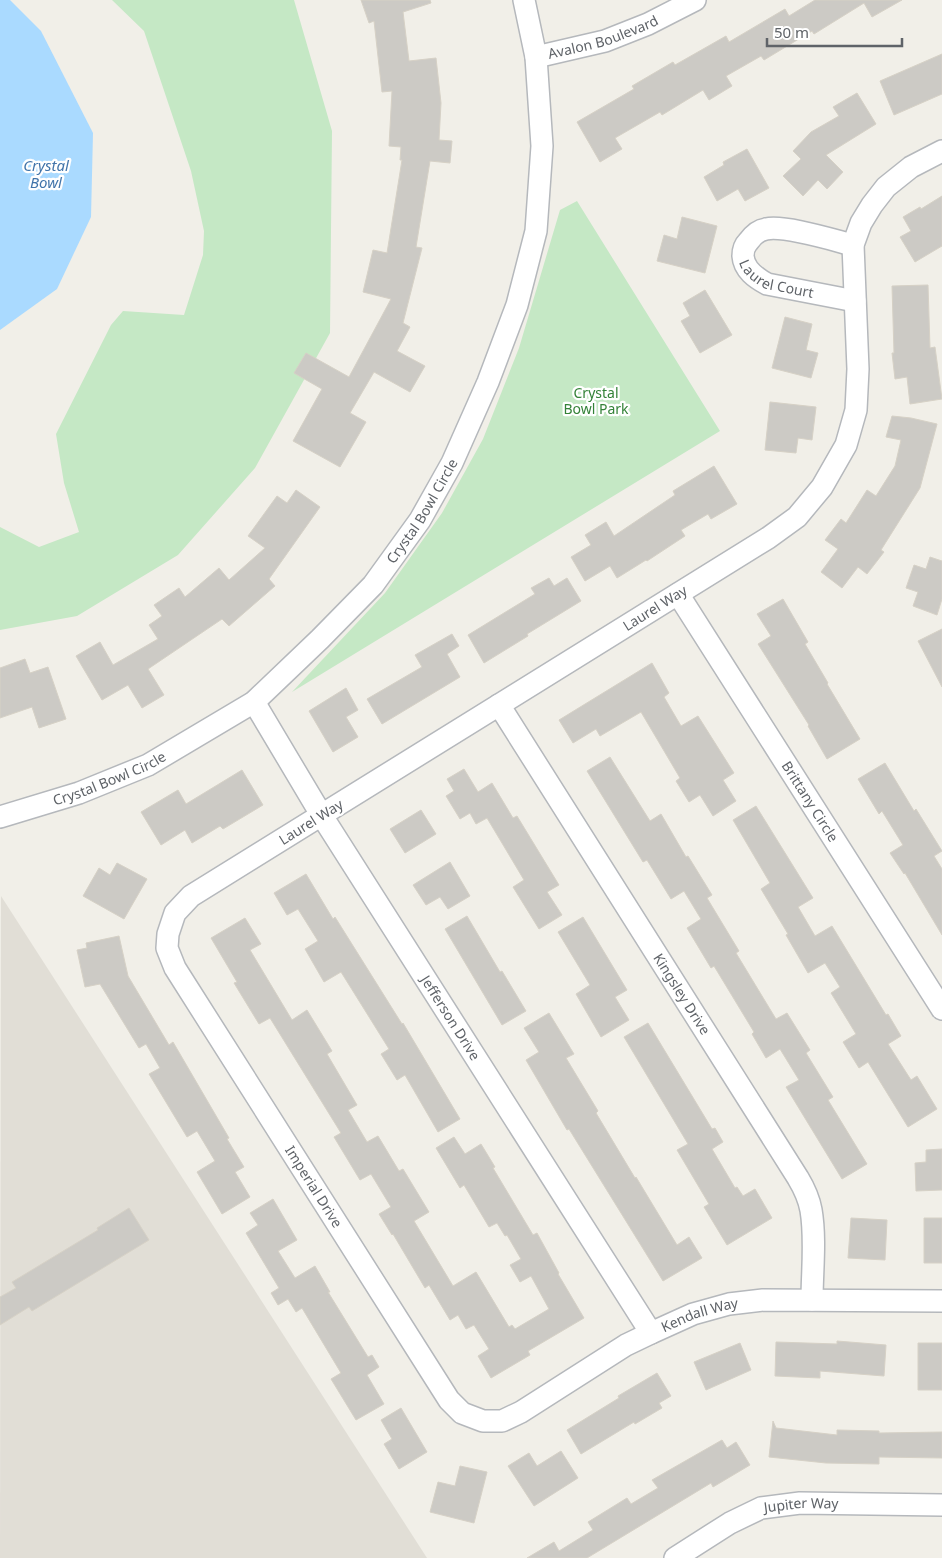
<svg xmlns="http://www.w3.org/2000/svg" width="942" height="1558" font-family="'Noto Sans',sans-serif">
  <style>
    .education { fill: #e1ded6 }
    .green { fill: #c5e8c5 }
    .water { fill: #aadaff }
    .building { fill: #cccac5; stroke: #d6d1c6 }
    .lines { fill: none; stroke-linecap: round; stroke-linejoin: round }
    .street-casing { stroke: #b5b8bc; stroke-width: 24 }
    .street { stroke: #fff; stroke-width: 21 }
    .labels { text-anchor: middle; stroke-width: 4.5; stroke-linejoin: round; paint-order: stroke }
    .street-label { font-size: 14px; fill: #5f6368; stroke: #fff }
    .park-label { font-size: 14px; fill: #348238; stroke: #fff }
    .water-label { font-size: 15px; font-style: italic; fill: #4174aa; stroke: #fff }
  </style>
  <rect width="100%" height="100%" fill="#f1efe8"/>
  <!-- education -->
  <path class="education" d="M 1,896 L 427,1558 L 0,1558 Z"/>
  <!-- green -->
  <path class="green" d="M 112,0 L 294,0 L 332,131 L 330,333 L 255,468 L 178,555 L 77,616 L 0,630 L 0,527 L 39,547 L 79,532 L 64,483 L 56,434 L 111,325 L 123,311 L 184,315 L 203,255 L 204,231 L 191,171 L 144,31 Z
    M 577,201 L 720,431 L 292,692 L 385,593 L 442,513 L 483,439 L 519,348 L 560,210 Z"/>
  <!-- water -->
  <path class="water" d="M 0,0 L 10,0 L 41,31 L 93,133 L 91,217 L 57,289 L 0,330 Z"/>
  <!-- building -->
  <path class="building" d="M 361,0 L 430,0 L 431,3 L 403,12 L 409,61 L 436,58 L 441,103 L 439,140 L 452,141 L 450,163 L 430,161 L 416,247 L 422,248 L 403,323 L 410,327 L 397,351 L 425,366 L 410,392 L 374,372 L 350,413 L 366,422 L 340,467 L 293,441 L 322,389 L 294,373 L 306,353 L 349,377 L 391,299 L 363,292 L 373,250 L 387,253 L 402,160 L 400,160 L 401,147 L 389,146 L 392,91 L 382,92 L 374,21 L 369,23 Z
    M 815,0 L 902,0 L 872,17 L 864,3 L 814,34 L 812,31 L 764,60 L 761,56 L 726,76 L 732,86 L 709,100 L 703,90 L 662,115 L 660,112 L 615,138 L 622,149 L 600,162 L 577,122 L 634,89 L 632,86 L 673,62 L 675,65 L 726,36 L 729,42 L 785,9 L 789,16 Z
    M 942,54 L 942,94 L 894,115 L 880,81 Z
    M 857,93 L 876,124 L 826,155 L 843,172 L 827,189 L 818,180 L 803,196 L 783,176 L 801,159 L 793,151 L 811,132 L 839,116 L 833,107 Z
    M 747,149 L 769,188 L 745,201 L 738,189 L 717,201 L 704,177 L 724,165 L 723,162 Z
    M 942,196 L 942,246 L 915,262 L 900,237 L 911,231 L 903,217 L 920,207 L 921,209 Z
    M 682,217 L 717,226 L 705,273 L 657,261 L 664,235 L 677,239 Z
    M 928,285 L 930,348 L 935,347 L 942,399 L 910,404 L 907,377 L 895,379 L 892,353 L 894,353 L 892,286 Z
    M 705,290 L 732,335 L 700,353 L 681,321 L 690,316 L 683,303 Z
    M 785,317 L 812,324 L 806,350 L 818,353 L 811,378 L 772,368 Z
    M 770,402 L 816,407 L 812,440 L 798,438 L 796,453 L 765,450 Z
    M 892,416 L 911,418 L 937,424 L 920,488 L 881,550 L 884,552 L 867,574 L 858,567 L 842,588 L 821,572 L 838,549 L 825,540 L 841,519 L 846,523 L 867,490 L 876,496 L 895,466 L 901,440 L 886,437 Z
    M 714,466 L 737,504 L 711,519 L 708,514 L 681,530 L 685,536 L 647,561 L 646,560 L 617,578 L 610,566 L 585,581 L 571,557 L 591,545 L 585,535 L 606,522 L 614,536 L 675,495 L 673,491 Z
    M 296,490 L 320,507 L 269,579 L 275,586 L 229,626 L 222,619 L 148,669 L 164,695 L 142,708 L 128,685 L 102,700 L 76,656 L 100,642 L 113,665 L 158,639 L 149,625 L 162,616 L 154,605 L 179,588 L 185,597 L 219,568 L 229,580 L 265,548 L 248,536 L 277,496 L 287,503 Z
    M 930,557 L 942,561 L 942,599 L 937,615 L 913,606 L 918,592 L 906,588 L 914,565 L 926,569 Z
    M 549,578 L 554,586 L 567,578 L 581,601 L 527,634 L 528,636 L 484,663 L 468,635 L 535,594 L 531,588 Z
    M 783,599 L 808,642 L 805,644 L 828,683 L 827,684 L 860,739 L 827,759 L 808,726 L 809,725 L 758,644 L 771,636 L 757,614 Z
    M 942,629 L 942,687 L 918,641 Z
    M 452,634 L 459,646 L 447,654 L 460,677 L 382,724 L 367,699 L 422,667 L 415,655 Z
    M 25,659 L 30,673 L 48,667 L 66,719 L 39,728 L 32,707 L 0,718 L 0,668 Z
    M 652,663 L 669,693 L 664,697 L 681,726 L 698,716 L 734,773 L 723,780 L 736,801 L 713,816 L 700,795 L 689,802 L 676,781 L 680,778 L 641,712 L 600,736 L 596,729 L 573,743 L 559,720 Z
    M 346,688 L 358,710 L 346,717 L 358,737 L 333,752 L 309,711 Z
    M 610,757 L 650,821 L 661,814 L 686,857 L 688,856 L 712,895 L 707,898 L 739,951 L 736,953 L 776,1019 L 787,1013 L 810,1050 L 806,1053 L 833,1097 L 828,1100 L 867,1164 L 842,1179 L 786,1087 L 799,1080 L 780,1049 L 766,1058 L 752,1034 L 754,1032 L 714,966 L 711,968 L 687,928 L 701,919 L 684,891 L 671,899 L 647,860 L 643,862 L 587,771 Z
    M 885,763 L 914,811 L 916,809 L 942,851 L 934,856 L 942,869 L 942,935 L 905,873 L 904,874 L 890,853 L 903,845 L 882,811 L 879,814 L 858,779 Z
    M 464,769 L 478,792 L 492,783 L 513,818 L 517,816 L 559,885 L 547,892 L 562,915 L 539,929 L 513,887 L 524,880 L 487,818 L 476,824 L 470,813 L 460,819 L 446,796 L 454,791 L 447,779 Z
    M 242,770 L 263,805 L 223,829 L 220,826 L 192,843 L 185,830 L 161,845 L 141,812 L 178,790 L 186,804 Z
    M 756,806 L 813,898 L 798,907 L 815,936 L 832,926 L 886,1015 L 888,1014 L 901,1036 L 888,1044 L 911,1080 L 917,1076 L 937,1109 L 908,1127 L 868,1062 L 859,1068 L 843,1042 L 856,1034 L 831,993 L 840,987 L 825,963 L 808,973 L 786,935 L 788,934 L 761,889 L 770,883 L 733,820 Z
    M 421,810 L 436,834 L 405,853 L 390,829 Z
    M 450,862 L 470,896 L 448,909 L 440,897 L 426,905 L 413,885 Z
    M 117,863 L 147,879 L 124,919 L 83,896 L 99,868 L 110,875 Z
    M 306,874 L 333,919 L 335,917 L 402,1024 L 403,1023 L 460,1119 L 438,1132 L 405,1075 L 397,1080 L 381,1054 L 389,1049 L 341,972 L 324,982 L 305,949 L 318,941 L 298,909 L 287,915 L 274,893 Z
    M 467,916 L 500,972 L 502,971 L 526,1011 L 502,1025 L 445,929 Z
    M 583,917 L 627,990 L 615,997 L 629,1020 L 601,1037 L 576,994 L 590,985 L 558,932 Z
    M 245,918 L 261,944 L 250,950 L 292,1020 L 307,1010 L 332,1051 L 327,1054 L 357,1105 L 348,1110 L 367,1142 L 378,1136 L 399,1171 L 403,1169 L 429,1212 L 414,1221 L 453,1286 L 476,1272 L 509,1327 L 512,1325 L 515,1329 L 549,1309 L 531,1276 L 520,1282 L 510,1265 L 521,1259 L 507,1235 L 505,1236 L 497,1223 L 489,1227 L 464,1185 L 460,1188 L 436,1148 L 454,1137 L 465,1154 L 481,1144 L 495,1167 L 493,1168 L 533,1235 L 537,1233 L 559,1273 L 558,1274 L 584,1318 L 528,1351 L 530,1355 L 491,1378 L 478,1356 L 489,1349 L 474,1325 L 466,1329 L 458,1315 L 450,1320 L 429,1285 L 425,1288 L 393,1234 L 392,1235 L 379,1214 L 391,1207 L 371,1174 L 360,1180 L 334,1137 L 341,1133 L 270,1018 L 259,1024 L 234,983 L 237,982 L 211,938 Z
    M 119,936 L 128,976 L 169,1045 L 173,1042 L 229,1138 L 227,1139 L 244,1167 L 235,1172 L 250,1197 L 222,1214 L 197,1172 L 215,1161 L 197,1131 L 187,1137 L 149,1074 L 160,1068 L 146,1044 L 139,1048 L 100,984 L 85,987 L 77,950 L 87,948 L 86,943 Z
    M 549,1013 L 574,1054 L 566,1058 L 598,1111 L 596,1113 L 635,1178 L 636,1177 L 677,1245 L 689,1237 L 702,1258 L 663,1281 L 569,1129 L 567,1130 L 526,1060 L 539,1052 L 524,1028 Z
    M 648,1023 L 712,1129 L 715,1128 L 723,1142 L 712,1149 L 735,1188 L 737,1187 L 743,1196 L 755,1189 L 772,1218 L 727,1245 L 704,1207 L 709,1204 L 677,1150 L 688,1144 L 624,1037 Z
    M 942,1149 L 942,1190 L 916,1191 L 915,1163 L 926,1162 L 926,1150 Z
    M 273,1199 L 297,1240 L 278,1251 L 295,1278 L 315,1266 L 330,1292 L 328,1292 L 368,1357 L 372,1355 L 379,1367 L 367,1375 L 384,1404 L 356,1420 L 331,1379 L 341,1373 L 302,1308 L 296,1312 L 288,1299 L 278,1305 L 271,1293 L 279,1288 L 246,1233 L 258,1225 L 250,1213 Z
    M 129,1208 L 149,1240 L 32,1311 L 29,1307 L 0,1325 L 0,1297 L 16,1288 L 12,1282 L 98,1230 L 97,1228 Z
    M 851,1218 L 887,1220 L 885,1260 L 848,1258 Z
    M 924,1218 L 942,1218 L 942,1263 L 924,1263 Z
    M 837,1341 L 886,1345 L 884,1376 L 820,1371 L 820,1378 L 775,1376 L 776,1342 L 837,1344 Z
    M 740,1343 L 751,1370 L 706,1390 L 694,1362 Z
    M 918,1343 L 942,1343 L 942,1390 L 918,1390 Z
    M 657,1373 L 671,1396 L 659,1403 L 662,1408 L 635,1424 L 634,1422 L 581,1454 L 567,1430 L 619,1398 L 618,1396 Z
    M 401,1408 L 427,1452 L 399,1469 L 384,1444 L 392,1439 L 381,1420 Z
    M 773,1421 L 776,1428 L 837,1435 L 837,1430 L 879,1431 L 879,1433 L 942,1432 L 942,1458 L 879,1457 L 879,1464 L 826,1463 L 769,1457 Z
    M 722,1440 L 727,1448 L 736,1442 L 750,1465 L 713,1487 L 711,1483 L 587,1558 L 527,1558 L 554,1542 L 559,1551 L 593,1530 L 588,1522 L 627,1498 L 631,1504 L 658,1488 L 652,1480 Z
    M 561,1451 L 578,1478 L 534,1506 L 508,1466 L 529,1453 L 537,1466 Z
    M 460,1466 L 487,1472 L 474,1523 L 430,1512 L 438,1482 L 455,1486 Z"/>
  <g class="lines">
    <!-- street casing -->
    <g class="street-casing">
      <g id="street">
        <path id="s1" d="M 536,57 L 605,41 L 648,24 L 695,0"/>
        <path id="s2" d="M 942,151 L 911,167 L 886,187 L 872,205 L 861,223 L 853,245 L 858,369 L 856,410 L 846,445 L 822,487 L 797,517 L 768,538 L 191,896 L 175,913 L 168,934 L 167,948 L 175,968 L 449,1400 L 462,1413 L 483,1421 L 502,1421 L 521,1412 L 626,1345 L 651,1333 L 693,1314 L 729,1304 L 763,1300 L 942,1301"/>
        <path id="s3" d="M 853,245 C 833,240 785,225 766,229 C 758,230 753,235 748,242 C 745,245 743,251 743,256 C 744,270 756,278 767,284 L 855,301"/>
        <path id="s4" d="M 678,594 L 942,1009"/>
        <path id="s5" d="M 254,702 L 322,816 L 651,1333"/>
        <path id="s6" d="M 499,705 L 798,1178 C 804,1188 809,1199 811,1210 C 816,1239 812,1272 812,1300"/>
        <path id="s7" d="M 0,817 L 79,793 L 148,765 L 254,702 L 320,639 L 373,585 L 420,520 L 452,463 L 488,382 L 517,305 L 536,231 L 542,146 L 536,57 L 524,0"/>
        <path id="s8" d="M 675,1558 L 730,1523 L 761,1508 L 800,1503 L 942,1505"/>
      </g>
    </g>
    <!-- street -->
    <use href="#street" class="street"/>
  </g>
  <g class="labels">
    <!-- street labels -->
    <g class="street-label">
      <text dy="5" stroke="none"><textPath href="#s1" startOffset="70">Avalon Boulevard</textPath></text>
      <text dy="5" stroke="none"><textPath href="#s3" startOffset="172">Laurel Court</textPath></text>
      <text dy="5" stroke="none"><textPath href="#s7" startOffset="536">Crystal Bowl Circle</textPath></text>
      <text transform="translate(655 608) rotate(-32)" y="5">Laurel Way</text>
      <text dy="5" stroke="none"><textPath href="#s7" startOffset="116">Crystal Bowl Circle</textPath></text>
      <text dy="5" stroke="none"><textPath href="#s4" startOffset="246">Brittany Circle</textPath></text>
      <text transform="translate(311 822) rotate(-32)" y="5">Laurel Way</text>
      <text dy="5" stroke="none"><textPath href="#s6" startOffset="342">Kingsley Drive</textPath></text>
      <text dy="5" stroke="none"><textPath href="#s5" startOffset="372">Jefferson Drive</textPath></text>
      <text dy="5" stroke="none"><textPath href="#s2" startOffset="1478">Imperial Drive</textPath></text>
      <text dy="5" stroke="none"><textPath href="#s2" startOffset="2016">Kendall Way</textPath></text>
      <text dy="5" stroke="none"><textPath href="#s8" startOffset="140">Jupiter Way</textPath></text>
    </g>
    <!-- park labels -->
    <g class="park-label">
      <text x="596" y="398">Crystal<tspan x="596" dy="16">Bowl Park</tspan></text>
    </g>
    <!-- water labels -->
    <g class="water-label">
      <text x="46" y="171">Crystal<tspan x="46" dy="17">Bowl</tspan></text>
    </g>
  </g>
  <!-- scale -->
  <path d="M767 38v8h135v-8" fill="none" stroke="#5f6368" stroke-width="2.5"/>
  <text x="774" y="38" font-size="15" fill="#5f6368" stroke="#ffffff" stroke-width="4" paint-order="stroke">50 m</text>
</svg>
